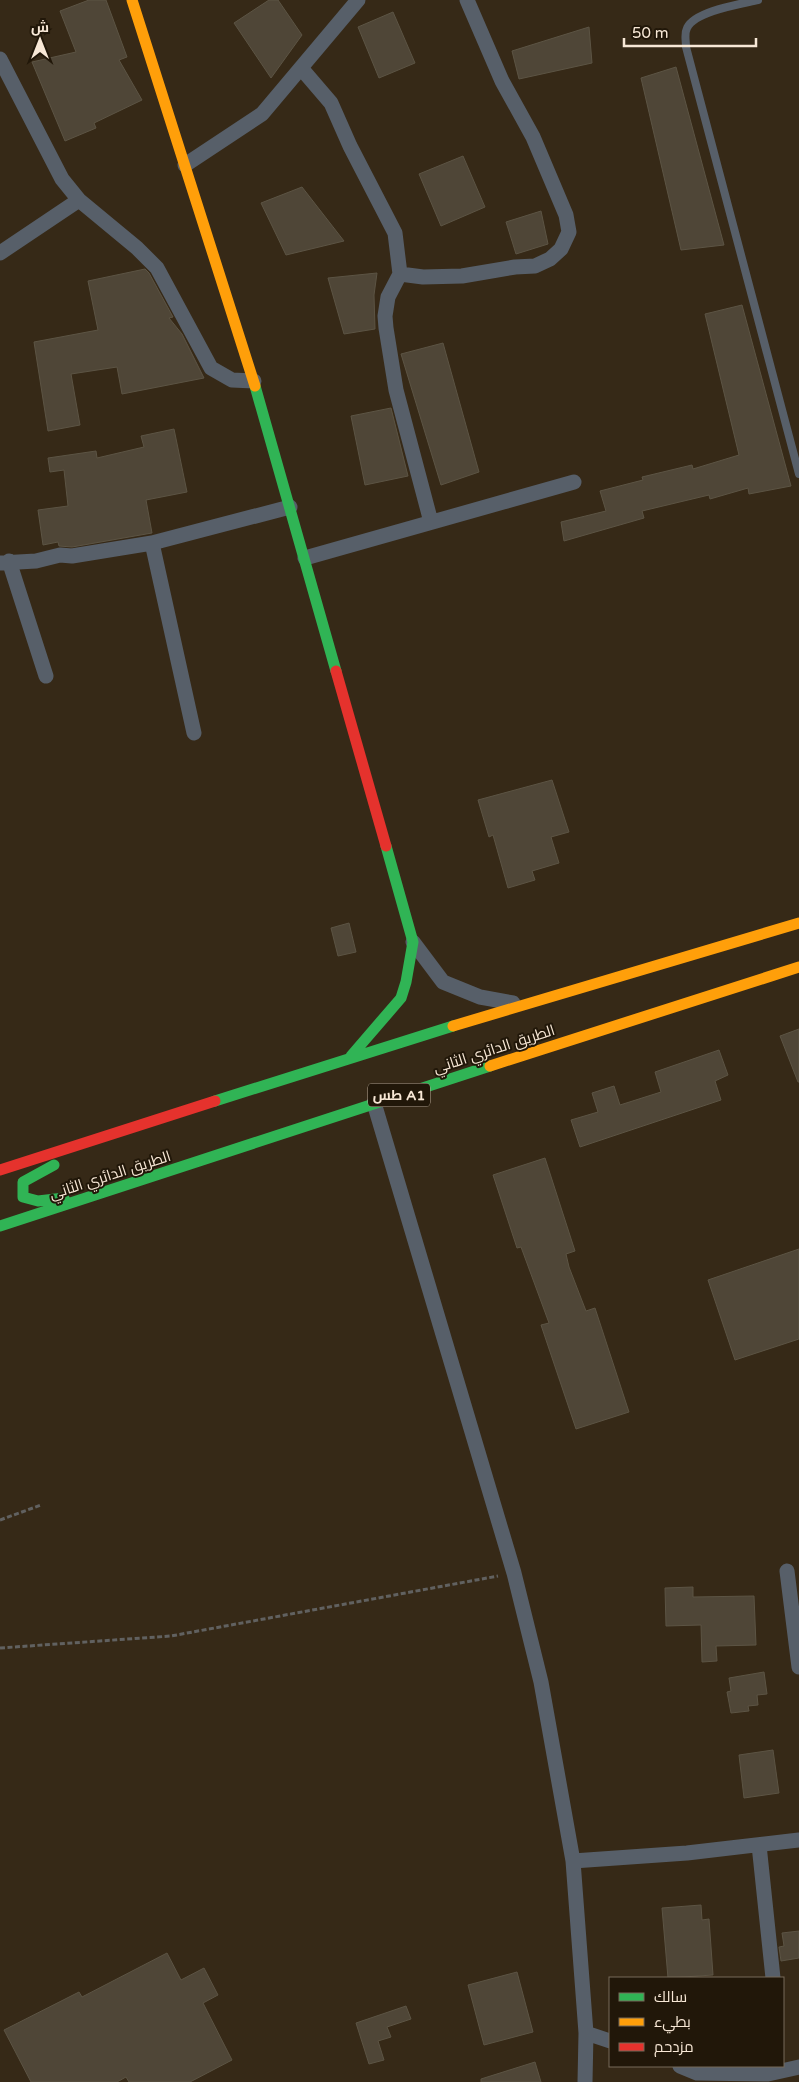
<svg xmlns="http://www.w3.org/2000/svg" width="799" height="2082" font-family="'Varela Round',Cairo,sans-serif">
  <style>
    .building { fill: #4f4637; stroke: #5c5444 }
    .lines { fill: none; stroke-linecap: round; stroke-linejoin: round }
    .path { stroke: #616160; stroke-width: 3; stroke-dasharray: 5 2.5; stroke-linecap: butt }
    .lane { stroke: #575f69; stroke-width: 8 }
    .street { stroke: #575f69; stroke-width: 15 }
    .fast { stroke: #30b455; stroke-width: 11 }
    .slow { stroke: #ff9f0a; stroke-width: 11 }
    .jam { stroke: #e5322d; stroke-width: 11 }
    .labels { text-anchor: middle; stroke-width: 4; stroke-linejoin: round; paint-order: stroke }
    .shield { fill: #211709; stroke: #b8a998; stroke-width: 1 }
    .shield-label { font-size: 14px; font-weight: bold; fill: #f8e8d6 }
    .street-label { font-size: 15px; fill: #f8e8d6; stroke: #211709 }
  </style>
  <rect width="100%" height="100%" fill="#362917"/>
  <!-- building -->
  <path class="building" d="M 89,0 L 106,0 L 127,57 L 119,60 L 142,100 L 94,123 L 96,128 L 65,141 L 32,62 L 76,52 L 60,11 Z
    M 269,0 L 278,0 L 302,35 L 271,78 L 234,23 Z
    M 393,12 L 415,63 L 379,78 L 358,27 Z
    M 589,27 L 592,63 L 519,79 L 512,51 Z
    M 676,67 L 724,245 L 681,250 L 641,78 Z
    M 463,156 L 485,207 L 441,226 L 419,174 Z
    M 302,187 L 344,241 L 286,255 L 261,203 Z
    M 541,211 L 548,244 L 516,254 L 506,222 Z
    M 145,269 L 149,273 L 173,317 L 169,318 L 182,334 L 204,378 L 122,394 L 117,367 L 71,374 L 80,425 L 48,431 L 34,342 L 98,330 L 88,281 Z
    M 377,273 L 374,295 L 375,329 L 344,334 L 328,278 Z
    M 742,305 L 791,486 L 749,494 L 748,488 L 710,499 L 709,495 L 642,511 L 644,518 L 564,541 L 561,522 L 606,511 L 600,491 L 643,480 L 642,477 L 692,465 L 693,469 L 739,455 L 705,314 Z
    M 443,343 L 479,472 L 441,485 L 401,354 Z
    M 391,408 L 408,476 L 365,485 L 351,416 Z
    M 174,429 L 187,492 L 146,500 L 152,533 L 72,547 L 59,546 L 58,542 L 43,545 L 38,510 L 68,506 L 64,470 L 50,472 L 48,458 L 96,451 L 97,458 L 144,447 L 141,436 Z
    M 552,780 L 569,832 L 551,837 L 559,863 L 532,871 L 535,880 L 508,888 L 493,835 L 489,837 L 478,800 Z
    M 349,923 L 356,952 L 338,956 L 331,928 Z
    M 799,1029 L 799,1082 L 798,1082 L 780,1036 Z
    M 719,1050 L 728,1075 L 715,1081 L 721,1100 L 580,1147 L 571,1120 L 598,1112 L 592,1093 L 614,1086 L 620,1105 L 661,1092 L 655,1072 Z
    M 545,1158 L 575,1251 L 566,1254 L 569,1267 L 586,1311 L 595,1308 L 629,1412 L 576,1429 L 541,1325 L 549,1323 L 521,1247 L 517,1248 L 493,1175 Z
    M 799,1249 L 799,1339 L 735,1360 L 708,1280 Z
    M 693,1587 L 693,1597 L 754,1596 L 756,1645 L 716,1646 L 717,1661 L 702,1662 L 701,1625 L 666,1626 L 665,1588 Z
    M 764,1672 L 767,1694 L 757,1695 L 758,1705 L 748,1706 L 749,1711 L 731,1713 L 727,1692 L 731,1691 L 729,1678 Z
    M 773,1750 L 779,1793 L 744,1798 L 739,1755 Z
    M 701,1905 L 702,1920 L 709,1919 L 713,1975 L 668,1978 L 662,1908 Z
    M 799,1931 L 799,1958 L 781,1961 L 779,1947 L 784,1946 L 782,1933 Z
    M 167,1953 L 181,1980 L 204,1968 L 218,1995 L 203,2003 L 232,2060 L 190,2082 L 129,2082 L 126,2077 L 117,2082 L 31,2082 L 4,2030 L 79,1992 L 82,1997 Z
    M 517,1972 L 533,2032 L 484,2045 L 468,1985 Z
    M 406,2006 L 411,2019 L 387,2027 L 391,2037 L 378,2041 L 384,2060 L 369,2064 L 356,2023 Z
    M 535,2062 L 541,2082 L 481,2082 L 481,2079 Z"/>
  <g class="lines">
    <!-- path -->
    <path class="path" d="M 0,1520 L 41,1505
      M 0,1648 L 171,1636 L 498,1576"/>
    <!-- lane -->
    <path class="lane" d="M 758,0 C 741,4 695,11 687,28 C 684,34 686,40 686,47 L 799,474"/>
    <!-- street -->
    <path class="street" d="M 0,59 L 62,179 L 79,200 L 137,248 L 157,268 L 211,368 L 232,380 L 254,381
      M 301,68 L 331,103 L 350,146 L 395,233 L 400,274 L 388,297 L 385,316 L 386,328 L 396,390 L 431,522
      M 185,165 L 262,114 L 358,0
      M 0,253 L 79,200
      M 400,274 L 423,277 L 462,276 L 515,267 L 535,266 L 550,259 L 561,249 L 569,232 L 566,215 L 533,137 L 502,81 L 467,0
      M 305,558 L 574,482
      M 9,561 L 46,676
      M 0,563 L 36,561 L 60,555 L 72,556 L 152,543
      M 194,733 L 152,543 L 290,507
      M 413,942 L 443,982 L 480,997 L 513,1003
      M 374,1103 L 514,1573 L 541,1682 L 573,1861 L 586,2033 L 585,2082
      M 787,1571 L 799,1667
      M 759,1845 L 773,1978
      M 573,1861 L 687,1853 L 799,1840
      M 586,2033 L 610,2041
      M 680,2066 L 697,2073 L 768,2074 L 799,2067"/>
    <!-- fast -->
    <path class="fast" d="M 255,386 L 336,671
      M 351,1056 L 401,998 L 406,982 L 413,942 L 386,846
      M 215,1101 L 453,1026
      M 54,1165 L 23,1182 L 23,1197 L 38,1201 L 64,1198
      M 0,1226 L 490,1066"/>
    <!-- slow -->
    <path class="slow" d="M 132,0 L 255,386
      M 453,1026 L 799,923
      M 490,1066 L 799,967"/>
    <!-- jam -->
    <path class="jam" d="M 336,671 L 386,846
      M 0,1170 L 215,1101"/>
  </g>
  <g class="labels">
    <!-- shield labels -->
    <rect class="shield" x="368" y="1083.5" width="62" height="23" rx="4"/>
    <g class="shield-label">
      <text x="399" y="1100">طس A1</text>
    </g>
    <!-- street labels -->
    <g class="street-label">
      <text transform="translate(494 1049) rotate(-18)" y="5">الطريق الدائري الثاني</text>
      <text transform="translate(110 1175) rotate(-18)" y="5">الطريق الدائري الثاني</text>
    </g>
  </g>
  <!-- legend -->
  <rect x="609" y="1977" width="175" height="90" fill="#211709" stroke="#776b5b"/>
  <rect x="619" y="1993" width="25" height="8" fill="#30b455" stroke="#776b5b"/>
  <text x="654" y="2002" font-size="15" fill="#f8e8d6">سالك</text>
  <rect x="619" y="2018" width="25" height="8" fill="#ff9f0a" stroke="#776b5b"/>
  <text x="654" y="2027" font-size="15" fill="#f8e8d6">بطيء</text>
  <rect x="619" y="2043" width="25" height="8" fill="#e5322d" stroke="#776b5b"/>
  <text x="654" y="2052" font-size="15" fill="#f8e8d6">مزدحم</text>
  <!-- north arrow -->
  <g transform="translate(40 40)" stroke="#211709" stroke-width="4" paint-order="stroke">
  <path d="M0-4L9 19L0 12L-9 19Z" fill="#f8e8d6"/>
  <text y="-8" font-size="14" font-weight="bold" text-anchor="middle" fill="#f8e8d6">ش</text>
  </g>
  <!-- scale -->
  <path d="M624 38v8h132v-8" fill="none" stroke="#f8e8d6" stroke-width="2.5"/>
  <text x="632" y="38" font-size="15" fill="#f8e8d6" stroke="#211709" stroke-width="4" paint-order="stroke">50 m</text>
</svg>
